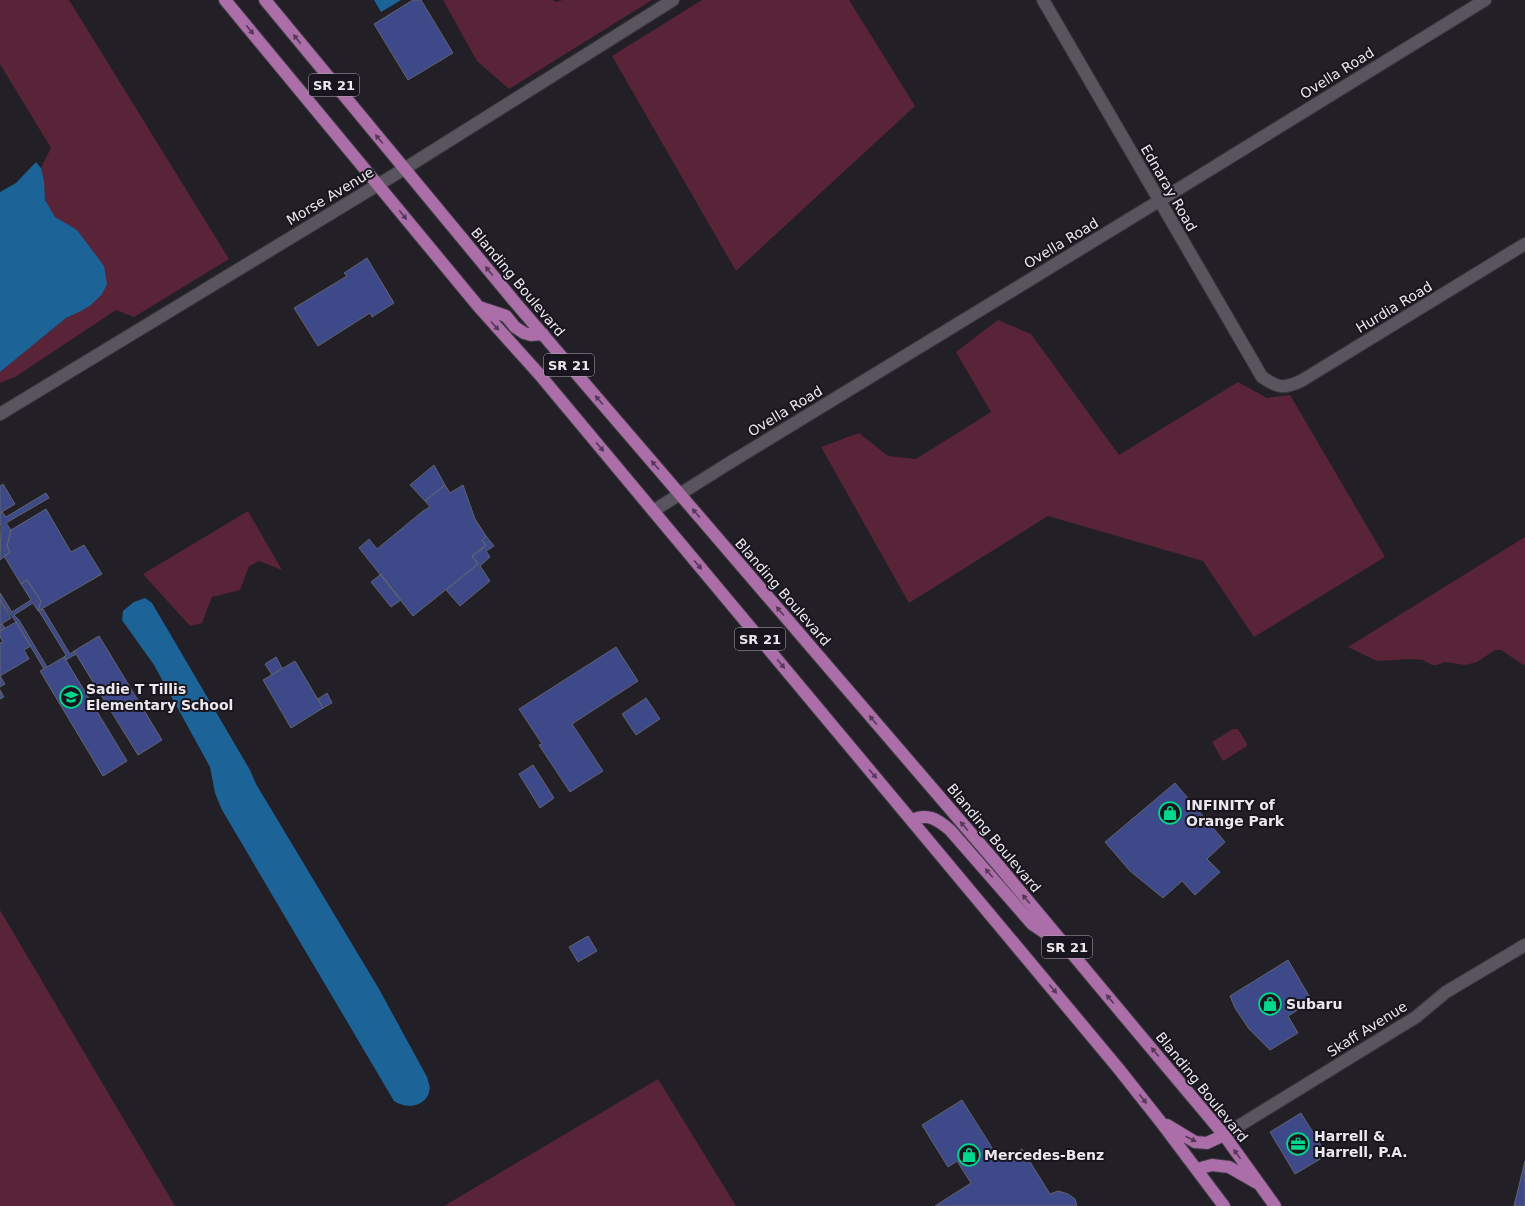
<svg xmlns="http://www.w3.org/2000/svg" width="1525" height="1206" font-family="'DejaVu Sans',sans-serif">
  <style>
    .green { fill: #592437 }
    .water { fill: #1c6498 }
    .building { fill: #3d4989; stroke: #61646e }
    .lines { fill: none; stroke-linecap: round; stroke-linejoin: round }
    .minor-casing { stroke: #3c3a41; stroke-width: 14 }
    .tertiary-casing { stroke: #3c3a41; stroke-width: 14 }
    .primary-casing { stroke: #3c3a41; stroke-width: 14 }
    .minor { stroke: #59555f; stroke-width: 12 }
    .tertiary { stroke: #59555f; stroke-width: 12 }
    .primary { stroke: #ab6ea8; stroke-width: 12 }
    .oneway { fill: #533955 }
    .labels { text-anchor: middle; stroke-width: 4; stroke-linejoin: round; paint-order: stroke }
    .shield { fill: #19151e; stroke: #aba9b0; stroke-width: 1 }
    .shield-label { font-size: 13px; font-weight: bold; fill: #eae8ee }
    .street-label { font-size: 14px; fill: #eae8ee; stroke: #19151e }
    .poi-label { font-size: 14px; font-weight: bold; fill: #eae8ee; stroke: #19151e; text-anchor: start }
  </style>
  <rect width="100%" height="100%" fill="#221f27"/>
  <!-- green -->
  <path class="green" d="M 0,0 L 69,0 L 229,259 L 134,317 L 116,310 L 15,377 L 0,383 L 0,372 L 66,318 L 81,311 L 77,230 C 70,226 60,222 54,217 C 42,204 45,184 41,168 L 51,148 L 0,64 Z
    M 443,0 L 553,0 L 555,2 L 563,0 L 652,0 L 509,89 L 477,61 Z
    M 702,0 L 849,0 L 915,106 L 736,271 L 612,56 Z
    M 998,320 L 1031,334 L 1119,455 L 1238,382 L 1267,398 L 1290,395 L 1385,557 L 1254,637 L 1203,561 L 1048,516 L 909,603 L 821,447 L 859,433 L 888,456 L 916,459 L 991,412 L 956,352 Z
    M 248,511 L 282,570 L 259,561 L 249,566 L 240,590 L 212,597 L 202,623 L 190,626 L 143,574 Z
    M 1525,537 L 1525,666 L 1501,650 L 1495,650 L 1477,662 L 1465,665 L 1445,662 L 1437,665 L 1432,665 L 1423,660 L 1412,659 L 1377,661 L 1348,647 Z
    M 1233,729 L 1238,729 L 1247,744 L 1247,746 L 1223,761 L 1212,742 Z
    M 0,910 L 175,1206 L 0,1206 Z
    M 658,1079 L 736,1206 L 444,1206 Z"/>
  <!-- water -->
  <path class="water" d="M 374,0 L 401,0 L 381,12 Z
    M 36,162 L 41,168 L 44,181 L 45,200 L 55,217 L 77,230 L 104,266 L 107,284 L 102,294 L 91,305 L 81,311 L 66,318 L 0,372 L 0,192 L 16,183 Z
    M 145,598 L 152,603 L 250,770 L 256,784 L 379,989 L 427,1077 L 430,1088 C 429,1090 429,1095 427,1097 C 419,1108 404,1108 394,1101 L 222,810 L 215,793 L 210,767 L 154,665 L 122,620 L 123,611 L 134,602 Z"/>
  <!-- building -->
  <path class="building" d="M 413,0 L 421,0 L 453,53 L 408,80 L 374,24 Z
    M 367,258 L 394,303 L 372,317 L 370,313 L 318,346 L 294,308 L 347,276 L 344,273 Z
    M 434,465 L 445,485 L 425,501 L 410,485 Z
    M 3,484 L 15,504 L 0,513 L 0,486 Z
    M 445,485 L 450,493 L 463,485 L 475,519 L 486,536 L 482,540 L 486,546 L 472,556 L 478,564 L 413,616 L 359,548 L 369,539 L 377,549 L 423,511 L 430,507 L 425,501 Z
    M 46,493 L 49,498 L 6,523 L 11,530 L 7,546 L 10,552 L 0,560 L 1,526 L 0,523 L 0,513 L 2,512 L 6,517 Z
    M 46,509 L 71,552 L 84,545 L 102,574 L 38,611 L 41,601 L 27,580 L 21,584 L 4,556 L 10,552 L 7,546 L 11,530 Z
    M 486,536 L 494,546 L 486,551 L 490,557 L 480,566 L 490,581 L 460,606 L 446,590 L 478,564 L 472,556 L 486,545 L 482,540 Z
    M 381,574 L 401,600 L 391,607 L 371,582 Z
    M 27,580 L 41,601 L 38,611 L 33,603 L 14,615 L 19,620 L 47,667 L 44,669 L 16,622 L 0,600 L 0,593 L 12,612 L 31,600 L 21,584 Z
    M 0,600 L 11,618 L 0,625 Z
    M 43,609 L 70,654 L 74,651 L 76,654 L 66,660 L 64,657 L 66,655 L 39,611 Z
    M 16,622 L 31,646 L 24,650 L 29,659 L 0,676 L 5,684 L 0,687 L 0,643 L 3,642 L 0,637 L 0,631 Z
    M 2,624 L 5,628 L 0,631 L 0,625 Z
    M 99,636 L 162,740 L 138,755 L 74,651 Z
    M 616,647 L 638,681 L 572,724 L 603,771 L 570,792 L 539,745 L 542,744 L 519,709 Z
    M 64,657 L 127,761 L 103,776 L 40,671 Z
    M 276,657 L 282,668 L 272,675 L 265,664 Z
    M 295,661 L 323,708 L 291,728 L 263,680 Z
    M 0,690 L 4,697 L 0,699 Z
    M 327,693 L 332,703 L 323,708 L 318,699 Z
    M 646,698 L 660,719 L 636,735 L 622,714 Z
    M 533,765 L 554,798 L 540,808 L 519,774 Z
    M 1175,783 L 1225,842 L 1207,859 L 1220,872 L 1195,895 L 1182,881 L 1163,898 L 1130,871 L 1105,842 Z
    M 588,936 L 597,951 L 578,962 L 569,947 Z
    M 1288,960 L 1312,1001 L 1288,1016 L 1298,1033 L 1270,1050 L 1249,1029 L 1235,1008 L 1230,996 Z
    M 962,1100 L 1001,1162 L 1022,1149 L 1050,1194 L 1058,1191 L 1068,1194 L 1075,1199 L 1077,1206 L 935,1206 L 971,1183 L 957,1161 L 948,1167 L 922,1125 Z
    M 1301,1113 L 1327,1155 L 1295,1174 L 1270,1132 Z
    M 1525,1161 L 1525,1206 L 1514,1206 Z"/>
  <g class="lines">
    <!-- minor casing -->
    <g class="minor-casing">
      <path id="minor" d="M 1043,0 L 1262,377 C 1278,388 1283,389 1301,381 L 1525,244
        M 404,169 L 673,0
        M 653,511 L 726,465 L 1159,201 L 1485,0
        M 1224,1135 L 1416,1017 L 1446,992 L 1525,945"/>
    </g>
    <!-- tertiary casing -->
    <g class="tertiary-casing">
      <path id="tertiary" d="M 0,414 L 404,169"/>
    </g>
    <!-- primary casing -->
    <g class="primary-casing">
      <path id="primary" d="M 225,0 L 478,306 L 539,374 L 1118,1068 L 1160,1121 L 1224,1206
        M 265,0 L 514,301 L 999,866 L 1135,1029 L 1224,1135 L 1275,1206
        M 479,307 L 506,316 L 515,327 L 524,333 L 531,335 L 543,334
        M 912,820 C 928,813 937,819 950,830 L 1032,924 L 1054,939
        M 1167,1125 L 1195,1142 L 1207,1143 L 1224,1135
        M 1197,1169 L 1212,1165 L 1229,1167 L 1257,1183"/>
    </g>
    <!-- minor -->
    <use href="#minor" class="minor"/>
    <!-- tertiary -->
    <use href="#tertiary" class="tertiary"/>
    <!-- primary -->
    <use href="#primary" class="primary"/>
  </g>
  <!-- one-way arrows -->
  <defs><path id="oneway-solid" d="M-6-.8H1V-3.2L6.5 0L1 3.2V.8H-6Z"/></defs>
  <g class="oneway">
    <use href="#oneway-solid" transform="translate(250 30) rotate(51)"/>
    <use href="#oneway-solid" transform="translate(297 39) rotate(-129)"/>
    <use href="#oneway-solid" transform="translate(379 139) rotate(-130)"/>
    <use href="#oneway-solid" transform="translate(403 215) rotate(51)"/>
    <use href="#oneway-solid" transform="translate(489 271) rotate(-130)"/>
    <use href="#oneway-solid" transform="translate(495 326) rotate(48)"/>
    <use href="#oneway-solid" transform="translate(599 400) rotate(-130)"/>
    <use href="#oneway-solid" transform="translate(600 447) rotate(50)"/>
    <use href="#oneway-solid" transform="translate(655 465) rotate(-131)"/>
    <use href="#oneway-solid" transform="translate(696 513) rotate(-131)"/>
    <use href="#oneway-solid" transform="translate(698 565) rotate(50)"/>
    <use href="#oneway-solid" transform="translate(780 611) rotate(-131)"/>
    <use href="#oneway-solid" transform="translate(781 664) rotate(50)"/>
    <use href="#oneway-solid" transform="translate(873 720) rotate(-131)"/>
    <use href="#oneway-solid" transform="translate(873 774) rotate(50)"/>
    <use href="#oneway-solid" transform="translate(964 826) rotate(-131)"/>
    <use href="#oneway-solid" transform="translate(989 873) rotate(-130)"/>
    <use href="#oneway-solid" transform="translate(1026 899) rotate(-130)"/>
    <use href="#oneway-solid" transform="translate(1053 989) rotate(50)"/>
    <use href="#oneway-solid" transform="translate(1110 999) rotate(-130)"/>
    <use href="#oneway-solid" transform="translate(1155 1052) rotate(-130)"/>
    <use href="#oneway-solid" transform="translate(1143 1099) rotate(52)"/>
    <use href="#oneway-solid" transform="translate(1191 1139) rotate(27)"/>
    <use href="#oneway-solid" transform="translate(1237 1154) rotate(-126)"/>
  </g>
  <!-- icons -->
  <defs>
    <g id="school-ring" transform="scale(1.15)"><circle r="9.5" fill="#19151e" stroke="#00d98c" stroke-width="1.5"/><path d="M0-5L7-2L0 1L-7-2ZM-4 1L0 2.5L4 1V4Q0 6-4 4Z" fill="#00d98c"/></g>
    <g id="shop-ring" transform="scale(1.15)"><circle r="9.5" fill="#19151e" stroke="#00d98c" stroke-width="1.5"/><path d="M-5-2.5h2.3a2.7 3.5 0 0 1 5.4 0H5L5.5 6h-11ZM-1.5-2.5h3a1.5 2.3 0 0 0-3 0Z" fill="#00d98c"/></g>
    <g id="office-ring" transform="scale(1.15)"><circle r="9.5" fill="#19151e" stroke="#00d98c" stroke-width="1.5"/><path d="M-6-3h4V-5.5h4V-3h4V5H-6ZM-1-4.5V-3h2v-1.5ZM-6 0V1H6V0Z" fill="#00d98c"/></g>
  </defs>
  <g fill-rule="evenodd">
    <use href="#school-ring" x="71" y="697"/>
    <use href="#shop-ring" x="1170" y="813"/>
    <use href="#shop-ring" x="1270" y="1004"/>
    <use href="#office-ring" x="1298" y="1144"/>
    <use href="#shop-ring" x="969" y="1155"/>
  </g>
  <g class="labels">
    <!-- shield labels -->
    <g class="shield">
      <rect x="309" y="74" width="50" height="22" rx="3"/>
      <rect x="544" y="354" width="50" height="22" rx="3"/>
      <rect x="735" y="628" width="50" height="22" rx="3"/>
      <rect x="1042" y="936" width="50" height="22" rx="3"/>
    </g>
    <g class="shield-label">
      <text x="334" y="90">SR 21</text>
      <text x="569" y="370">SR 21</text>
      <text x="760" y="644">SR 21</text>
      <text x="1067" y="952">SR 21</text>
    </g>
    <!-- street labels -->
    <g class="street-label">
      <text transform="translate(1337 73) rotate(-32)" y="5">Ovella Road</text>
      <text transform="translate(1169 188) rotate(60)" y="5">Ednaray Road</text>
      <text transform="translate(330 196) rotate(-31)" y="5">Morse Avenue</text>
      <text transform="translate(1061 243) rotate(-31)" y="5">Ovella Road</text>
      <text transform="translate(518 282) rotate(50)" y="5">Blanding Boulevard</text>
      <text transform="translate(1394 307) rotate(-31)" y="5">Hurdia Road</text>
      <text transform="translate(785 411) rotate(-31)" y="5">Ovella Road</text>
      <text transform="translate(783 592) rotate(49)" y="5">Blanding Boulevard</text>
      <text transform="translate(994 838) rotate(50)" y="5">Blanding Boulevard</text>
      <text transform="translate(1367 1029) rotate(-32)" y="5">Skaff Avenue</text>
      <text transform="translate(1202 1087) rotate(51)" y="5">Blanding Boulevard</text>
    </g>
    <!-- poi labels -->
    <g class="poi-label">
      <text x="86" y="694">Sadie T Tillis<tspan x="86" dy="16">Elementary School</tspan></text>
      <text x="1186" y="810">INFINITY of<tspan x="1186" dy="16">Orange Park</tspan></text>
      <text x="1286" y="1009">Subaru</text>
      <text x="1314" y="1141">Harrell &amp;<tspan x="1314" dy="16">Harrell, P.A.</tspan></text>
      <text x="984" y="1160">Mercedes-Benz</text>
    </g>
  </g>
</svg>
